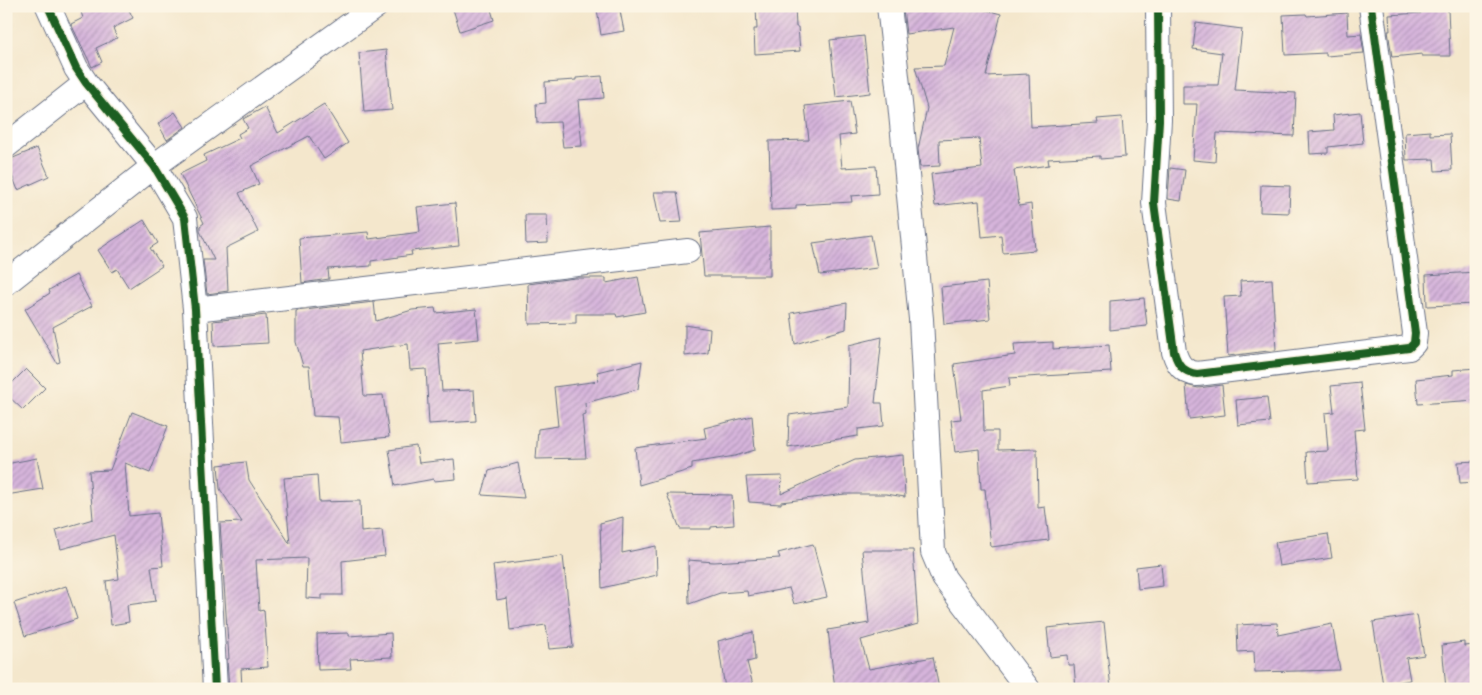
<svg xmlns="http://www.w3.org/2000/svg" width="1482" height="695" font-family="Delius,sans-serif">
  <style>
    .building { fill: url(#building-hatch) }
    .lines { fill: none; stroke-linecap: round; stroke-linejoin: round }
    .minor-casing { stroke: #676f84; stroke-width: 26 }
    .minor { stroke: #fff; stroke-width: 24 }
    .cycleway-casing { stroke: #fcf5e5; stroke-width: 11 }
    .cycleway { stroke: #1b5e20; stroke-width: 8 }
  </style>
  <defs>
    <pattern id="building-hatch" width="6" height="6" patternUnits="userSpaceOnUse" patternTransform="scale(1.25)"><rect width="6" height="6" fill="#d7b5dc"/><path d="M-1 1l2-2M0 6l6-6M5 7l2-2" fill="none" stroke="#ae94b6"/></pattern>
  </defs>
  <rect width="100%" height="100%" fill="#fcf5e5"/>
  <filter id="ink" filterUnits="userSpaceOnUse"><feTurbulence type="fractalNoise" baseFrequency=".02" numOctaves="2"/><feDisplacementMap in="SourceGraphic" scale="10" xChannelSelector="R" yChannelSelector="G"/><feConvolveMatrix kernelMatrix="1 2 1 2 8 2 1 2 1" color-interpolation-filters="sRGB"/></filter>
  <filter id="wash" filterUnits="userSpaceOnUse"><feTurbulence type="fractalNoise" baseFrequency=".0096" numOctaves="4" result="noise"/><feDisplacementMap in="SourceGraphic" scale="20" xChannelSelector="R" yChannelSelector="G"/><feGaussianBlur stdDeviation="1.12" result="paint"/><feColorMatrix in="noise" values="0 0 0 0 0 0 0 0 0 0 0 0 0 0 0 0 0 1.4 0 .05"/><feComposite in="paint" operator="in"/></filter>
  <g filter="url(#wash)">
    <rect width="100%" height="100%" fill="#f4e7cc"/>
    <g id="blocks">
      <!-- building -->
      <path class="building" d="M 94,6 L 127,6 L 133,18 L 113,28 L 117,38 L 96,48 L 102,62 L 92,67 L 71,24 L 83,18 L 81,12 Z
        M 452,6 L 490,6 L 494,20 L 460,31 Z
        M 612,6 L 619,6 L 624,31 L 601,35 L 597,9 Z
        M 756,6 L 795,6 L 796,27 L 798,27 L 800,51 L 755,54 L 754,29 L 757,29 Z
        M 923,6 L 971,6 L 1001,14 L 986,76 L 1029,74 L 1031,127 L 1098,123 L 1097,119 L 1122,117 L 1125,157 L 1100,159 L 1100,156 L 1048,159 L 1049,165 L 1014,170 L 1019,206 L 1031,204 L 1035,250 L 1003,253 L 1001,235 L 982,237 L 979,201 L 935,206 L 931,174 L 982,168 L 979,138 L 939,140 L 940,166 L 920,167 L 918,149 L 927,108 L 915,67 L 944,66 L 954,27 L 906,34 L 903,9 Z
        M 1448,9 L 1450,56 L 1422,56 L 1422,54 L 1392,57 L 1388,31 L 1390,31 L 1389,15 L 1421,13 L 1421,10 Z
        M 1347,13 L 1348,35 L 1361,34 L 1364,53 L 1326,56 L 1326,53 L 1285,55 L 1283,15 L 1306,14 L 1307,16 Z
        M 1196,23 L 1242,29 L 1235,90 L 1296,93 L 1294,136 L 1217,133 L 1215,162 L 1193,160 L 1197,104 L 1183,104 L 1183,85 L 1218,85 L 1222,53 L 1193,49 Z
        M 864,36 L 870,93 L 836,97 L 830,40 Z
        M 386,50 L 392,110 L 364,112 L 359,53 Z
        M 602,76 L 604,98 L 578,100 L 582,146 L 563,147 L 560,122 L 537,123 L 536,104 L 546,103 L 545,82 L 576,80 L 576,78 Z
        M 850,101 L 855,134 L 839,136 L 842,168 L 876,166 L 878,194 L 851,196 L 852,202 L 796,205 L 796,209 L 771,210 L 769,141 L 809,140 L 805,106 Z
        M 324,104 L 348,143 L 324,159 L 309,136 L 251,166 L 259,184 L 239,193 L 258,232 L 226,248 L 228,291 L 207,294 L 203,260 L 214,260 L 200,231 L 200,226 L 204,223 L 180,174 L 206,161 L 204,155 L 240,138 L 238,134 L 248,128 L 243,119 L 265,107 L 278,133 Z
        M 175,112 L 185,127 L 167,140 L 158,124 Z
        M 1360,112 L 1363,143 L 1328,147 L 1328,153 L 1310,154 L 1309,132 L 1334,130 L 1333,115 Z
        M 1430,131 L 1430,135 L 1450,134 L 1452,170 L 1435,171 L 1434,159 L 1406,160 L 1405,133 Z
        M 37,148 L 49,176 L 18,190 L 6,161 Z
        M 1170,168 L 1185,170 L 1181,201 L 1168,199 Z
        M 1261,185 L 1290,186 L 1289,213 L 1260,212 Z
        M 654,192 L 677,192 L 682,222 L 660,223 Z
        M 455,203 L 459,246 L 411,251 L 412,255 L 371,261 L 371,266 L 328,269 L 329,279 L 302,283 L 299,238 L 368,232 L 369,239 L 420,232 L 417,207 Z
        M 525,215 L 547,215 L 548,243 L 526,244 Z
        M 144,220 L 158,243 L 150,248 L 162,266 L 129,288 L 117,269 L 112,272 L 98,250 Z
        M 770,227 L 770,276 L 704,276 L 700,233 Z
        M 871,235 L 877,268 L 820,275 L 813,243 Z
        M 1476,272 L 1476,304 L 1427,306 L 1426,275 Z
        M 76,275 L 92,306 L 53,327 L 60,362 L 57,363 L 25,309 L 50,293 L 49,290 Z
        M 638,277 L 645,312 L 617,317 L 616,314 L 576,314 L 576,323 L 529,324 L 528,284 L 575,278 L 606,278 L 606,283 Z
        M 1272,279 L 1276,350 L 1228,356 L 1224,297 L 1241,296 L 1240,281 Z
        M 987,282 L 990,319 L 944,324 L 941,287 Z
        M 1144,298 L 1147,326 L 1110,330 L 1110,301 Z
        M 374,302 L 376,321 L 412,310 L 435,308 L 436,313 L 476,309 L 479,339 L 438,343 L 442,391 L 474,390 L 476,421 L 429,424 L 426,369 L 410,370 L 408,344 L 360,351 L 364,396 L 383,395 L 389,437 L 341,442 L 338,417 L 313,416 L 309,366 L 303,366 L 296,342 L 296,311 Z
        M 847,303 L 846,329 L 795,344 L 791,313 Z
        M 266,315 L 268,343 L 214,346 L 213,321 Z
        M 685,325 L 710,329 L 708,353 L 685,356 Z
        M 882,337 L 875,403 L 882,403 L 884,426 L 858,429 L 858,436 L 788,447 L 789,415 L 848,407 L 849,345 Z
        M 1053,342 L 1053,349 L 1109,345 L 1111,372 L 1009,378 L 1010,386 L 983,390 L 984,431 L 998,431 L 998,450 L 1037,449 L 1038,508 L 1045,507 L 1049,540 L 991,547 L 985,489 L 981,489 L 979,449 L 955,452 L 951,420 L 961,419 L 954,364 L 1015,355 L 1014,344 Z
        M 642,361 L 638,389 L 585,403 L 586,414 L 582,415 L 586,458 L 536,459 L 538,429 L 558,426 L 554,387 L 599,381 L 597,372 Z
        M 1476,368 L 1476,400 L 1418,404 L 1416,379 L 1453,375 L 1453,370 Z
        M 26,369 L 45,388 L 23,410 L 6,394 L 6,389 Z
        M 1360,383 L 1365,429 L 1354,430 L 1358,479 L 1308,482 L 1306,452 L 1328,451 L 1325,413 L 1334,412 L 1331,386 Z
        M 1186,385 L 1198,388 L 1222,385 L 1225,415 L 1189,419 Z
        M 1267,397 L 1270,422 L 1238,425 L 1236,400 Z
        M 132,412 L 168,426 L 150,473 L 125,463 L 129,516 L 158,513 L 163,566 L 151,567 L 156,601 L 127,605 L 129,622 L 111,625 L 106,581 L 119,579 L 114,535 L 61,549 L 56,530 L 93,519 L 89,471 L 110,470 Z
        M 752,416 L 755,450 L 735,456 L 692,463 L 692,469 L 639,485 L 635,448 L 706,438 L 704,428 Z
        M 416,446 L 419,463 L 454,459 L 456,479 L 434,481 L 434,479 L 395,486 L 389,450 Z
        M 903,455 L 905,497 L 886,494 L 845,494 L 781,502 L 781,504 L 749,502 L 746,477 L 782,476 L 781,494 L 855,460 Z
        M 37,458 L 43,489 L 6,495 L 6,464 Z
        M 1476,461 L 1476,482 L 1460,483 L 1458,462 Z
        M 246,462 L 249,480 L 290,544 L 284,478 L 317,475 L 319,502 L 360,501 L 361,532 L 382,530 L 385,556 L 342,561 L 343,595 L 322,595 L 322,599 L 306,598 L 307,558 L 256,560 L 259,611 L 264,610 L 268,667 L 241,669 L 242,688 L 229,689 L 227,659 L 229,659 L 220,523 L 242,522 L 220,489 L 218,465 Z
        M 518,463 L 524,498 L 482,495 L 489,471 Z
        M 667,494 L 732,495 L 734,525 L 711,527 L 711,529 L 680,529 Z
        M 623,517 L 622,553 L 656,546 L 657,575 L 602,588 L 600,523 Z
        M 1328,534 L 1332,558 L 1279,566 L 1275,542 Z
        M 813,544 L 827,597 L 794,604 L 789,588 L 748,596 L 747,591 L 720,593 L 689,604 L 688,560 L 714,562 L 780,558 L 778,553 Z
        M 862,550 L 913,550 L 918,624 L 861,640 L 869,669 L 933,657 L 939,689 L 835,689 L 828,630 L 869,623 Z
        M 563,556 L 573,647 L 549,649 L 546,625 L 510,630 L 507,598 L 497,600 L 493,565 Z
        M 1161,564 L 1163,586 L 1138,589 L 1136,567 Z
        M 66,586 L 77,619 L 25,636 L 14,603 Z
        M 1417,615 L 1424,655 L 1406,658 L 1410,680 L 1383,685 L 1373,622 Z
        M 1104,622 L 1111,689 L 1076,689 L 1074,665 L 1068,665 L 1067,655 L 1050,657 L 1047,628 Z
        M 1277,623 L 1278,635 L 1332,624 L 1340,670 L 1255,672 L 1254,651 L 1238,652 L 1237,625 Z
        M 753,632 L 755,660 L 747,662 L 754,689 L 725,689 L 718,641 Z
        M 349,633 L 349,636 L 391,633 L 392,657 L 350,659 L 351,669 L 318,670 L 317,634 Z
        M 1464,642 L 1464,646 L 1476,645 L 1476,689 L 1446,689 L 1442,645 Z"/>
    </g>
  </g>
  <g filter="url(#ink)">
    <use href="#blocks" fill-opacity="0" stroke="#676f84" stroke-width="1"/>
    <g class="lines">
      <!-- minor casing -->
      <g class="minor-casing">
        <path id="minor" d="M 48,6 L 76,68 L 86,83 L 154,166 L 185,218 L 195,309 L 215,689
          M 889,6 L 900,103 L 921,319 L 933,552 L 944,578 L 1028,689
          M 1158,6 L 1159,120 L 1154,203 L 1174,352 C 1178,365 1183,372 1197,374 L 1409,348 L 1414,343 L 1415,333 L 1371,6
          M 6,146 L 86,83
          M 6,283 L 154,166 L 376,6
          M 195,309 L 688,251"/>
      </g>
      <!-- minor -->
      <use href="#minor" class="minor"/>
      <!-- cycleway casing -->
      <g class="cycleway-casing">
        <path id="cycleway" d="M 48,6 L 76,68 L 86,83 L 154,166 L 185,218 L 195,309 L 215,689
          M 1158,6 L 1159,120 L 1154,203 L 1174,352 C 1178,365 1183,372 1197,374 L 1409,348 L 1414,343 L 1415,333 L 1371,6"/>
      </g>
      <!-- cycleway -->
      <use href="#cycleway" class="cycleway"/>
    </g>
  </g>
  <!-- margin -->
  <rect width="1482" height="695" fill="none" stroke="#fcf5e5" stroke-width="25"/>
</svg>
